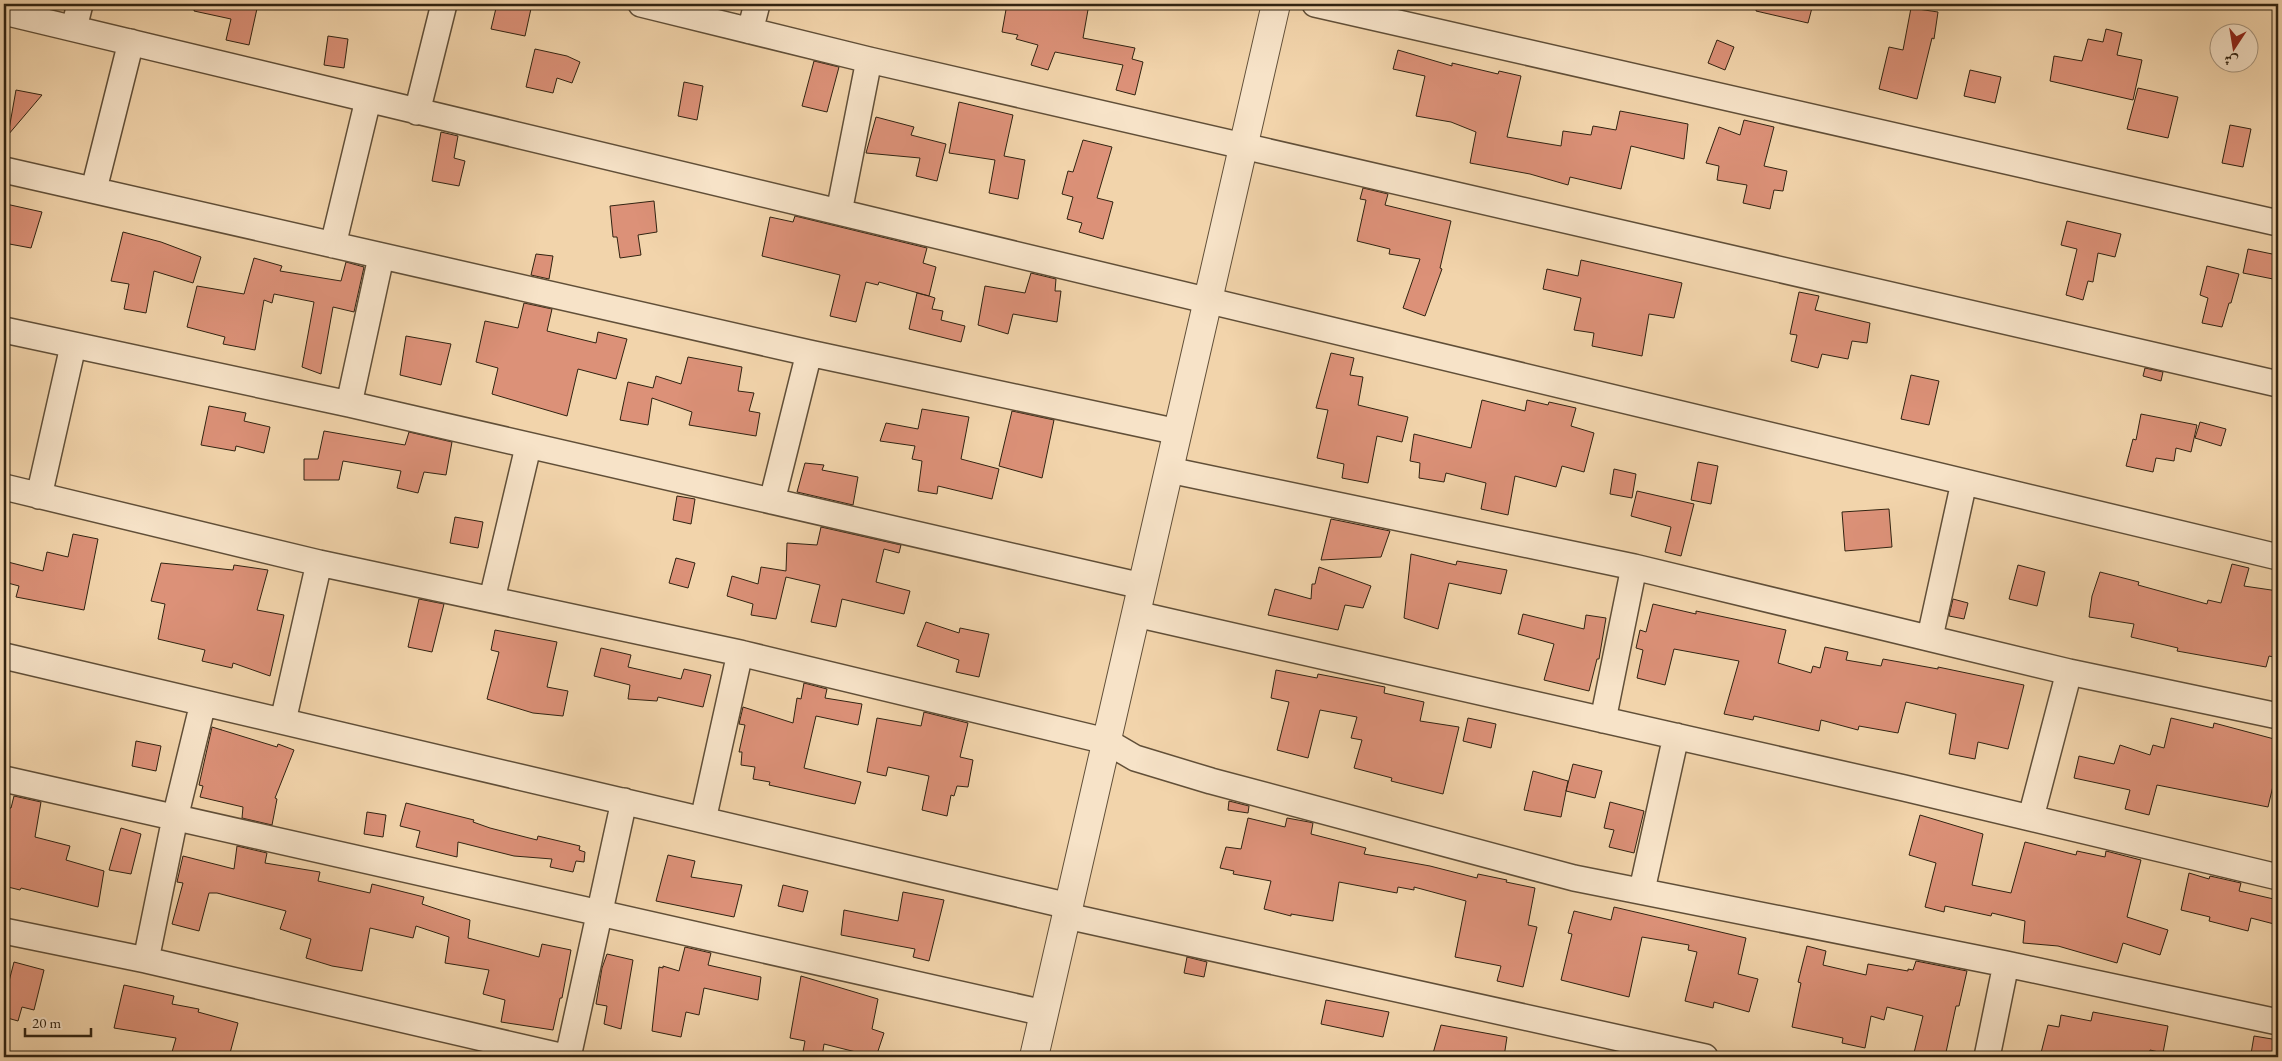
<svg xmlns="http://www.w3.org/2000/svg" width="2282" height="1061" font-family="'EB Garamond',Amiri,serif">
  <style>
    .building { fill: #dc9178; stroke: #312311 }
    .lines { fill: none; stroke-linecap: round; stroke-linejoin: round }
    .minor-casing { stroke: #614f38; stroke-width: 28 }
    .tertiary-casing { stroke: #614f38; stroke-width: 30 }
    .minor { stroke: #f7e3c8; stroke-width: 25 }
    .tertiary { stroke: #f7e3c8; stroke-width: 28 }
  </style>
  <rect width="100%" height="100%" fill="#f2d4ab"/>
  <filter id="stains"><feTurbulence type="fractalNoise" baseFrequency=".004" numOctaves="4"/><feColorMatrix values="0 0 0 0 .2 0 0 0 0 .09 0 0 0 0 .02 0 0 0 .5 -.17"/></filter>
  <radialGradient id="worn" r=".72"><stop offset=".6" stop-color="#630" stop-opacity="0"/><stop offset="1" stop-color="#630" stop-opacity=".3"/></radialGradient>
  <!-- building -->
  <path class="building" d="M 195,4 L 258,4 L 249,45 L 226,40 L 231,19 L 194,11 Z
    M 497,4 L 532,4 L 525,36 L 491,29 Z
    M 1007,4 L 1089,4 L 1083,38 L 1135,48 L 1132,59 L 1143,62 L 1135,95 L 1116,90 L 1123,65 L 1055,52 L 1048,70 L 1031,65 L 1038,45 L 1016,39 L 1018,35 L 1002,32 Z
    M 1757,4 L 1813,4 L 1808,23 L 1756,11 Z
    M 1911,8 L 1938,12 L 1934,39 L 1932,38 L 1917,99 L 1879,89 L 1889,47 L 1903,50 Z
    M 2106,29 L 2122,33 L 2117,55 L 2142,60 L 2133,100 L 2050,81 L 2054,56 L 2082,61 L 2088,39 L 2103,42 Z
    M 328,36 L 348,39 L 344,68 L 324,65 Z
    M 1717,40 L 1734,47 L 1725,70 L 1708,63 Z
    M 535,49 L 567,56 L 580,62 L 572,83 L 557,78 L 553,93 L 526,87 Z
    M 1398,50 L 1452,66 L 1452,63 L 1498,74 L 1499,71 L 1521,76 L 1507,137 L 1561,146 L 1563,131 L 1591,135 L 1593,126 L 1616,130 L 1620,111 L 1688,124 L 1684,159 L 1631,146 L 1621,189 L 1570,177 L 1568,185 L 1530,174 L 1470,163 L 1476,132 L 1451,122 L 1416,116 L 1425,76 L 1393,69 Z
    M 814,61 L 839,67 L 827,112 L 802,106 Z
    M 1970,70 L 2001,77 L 1995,103 L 1964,96 Z
    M 684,82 L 703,86 L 697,120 L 678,116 Z
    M 2138,88 L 2178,97 L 2168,138 L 2127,129 Z
    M 16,90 L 42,95 L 8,135 Z
    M 959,102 L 1013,115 L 1004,156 L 1025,160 L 1018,199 L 989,193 L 995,160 L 949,153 Z
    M 876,117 L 914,127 L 911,135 L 946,144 L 937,181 L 916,176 L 920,158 L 866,153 Z
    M 1744,120 L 1774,127 L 1764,166 L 1787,171 L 1783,191 L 1774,190 L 1770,209 L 1743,203 L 1747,185 L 1717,180 L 1719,166 L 1706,163 L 1719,127 L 1740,135 Z
    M 2230,125 L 2251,129 L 2243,167 L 2222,163 Z
    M 441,132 L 458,136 L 454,158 L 465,161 L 459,186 L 432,181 Z
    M 1083,140 L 1112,147 L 1097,198 L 1113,202 L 1103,239 L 1079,232 L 1082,223 L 1067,219 L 1073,197 L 1062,194 L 1068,171 L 1073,172 Z
    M 1363,188 L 1388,194 L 1385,205 L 1451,221 L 1440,268 L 1442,269 L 1425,316 L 1403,308 L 1420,259 L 1389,254 L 1390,249 L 1357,241 L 1366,200 L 1360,199 Z
    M 654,201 L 657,232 L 638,235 L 641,255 L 620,258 L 617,237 L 613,237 L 610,206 Z
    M 6,204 L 42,212 L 31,248 L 4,243 L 4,213 Z
    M 795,216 L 927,248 L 923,263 L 936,267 L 929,296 L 935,298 L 932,309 L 943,311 L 941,320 L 965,326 L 961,342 L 909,329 L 917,293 L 929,296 L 879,282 L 878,285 L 866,282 L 856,322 L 830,316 L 840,275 L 762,256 L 770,217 L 793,222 Z
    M 2067,221 L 2121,234 L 2115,257 L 2098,253 L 2093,282 L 2088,281 L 2083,300 L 2066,295 L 2077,249 L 2061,245 Z
    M 123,232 L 161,242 L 201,257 L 193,283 L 154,271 L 146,313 L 124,309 L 129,284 L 111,281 Z
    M 2248,249 L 2277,255 L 2273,279 L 2243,273 Z
    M 536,254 L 553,256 L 549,279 L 531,275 Z
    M 254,258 L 282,266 L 280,271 L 341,281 L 346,262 L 364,267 L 354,312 L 333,307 L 321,374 L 302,367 L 314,302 L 274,294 L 272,303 L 264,300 L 255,350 L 223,344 L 225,337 L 187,327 L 197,286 L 244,294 Z
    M 1581,260 L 1682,283 L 1674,318 L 1649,314 L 1642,356 L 1592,346 L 1594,333 L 1574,330 L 1581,298 L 1543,289 L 1547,269 L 1578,276 Z
    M 2207,266 L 2239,274 L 2231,303 L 2229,303 L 2222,327 L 2202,323 L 2208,298 L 2200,295 Z
    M 1031,273 L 1056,279 L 1055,291 L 1061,291 L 1057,322 L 1013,314 L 1008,334 L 978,325 L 985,286 L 1025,293 Z
    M 1799,292 L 1819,296 L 1815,310 L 1870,323 L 1867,343 L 1852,341 L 1848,359 L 1822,354 L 1818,368 L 1791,361 L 1797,335 L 1790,334 Z
    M 524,303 L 552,309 L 547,331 L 596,343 L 598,332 L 627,339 L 616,379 L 578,369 L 567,416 L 492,394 L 498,368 L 476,362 L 485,321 L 518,328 Z
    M 406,336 L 451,344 L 441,385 L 400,375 Z
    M 1331,353 L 1354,358 L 1350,375 L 1363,377 L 1358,405 L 1408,417 L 1402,442 L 1377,436 L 1368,483 L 1342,478 L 1344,464 L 1317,458 L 1328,410 L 1316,408 Z
    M 688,357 L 742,367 L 738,391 L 754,393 L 749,411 L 760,413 L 756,436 L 689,425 L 692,412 L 652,398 L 648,425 L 620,420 L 628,382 L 653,388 L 656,376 L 681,384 Z
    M 2145,368 L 2163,372 L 2161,381 L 2143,376 Z
    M 1911,375 L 1939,381 L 1929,425 L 1901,419 Z
    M 1482,400 L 1525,411 L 1527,400 L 1548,405 L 1549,402 L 1576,408 L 1571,426 L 1594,433 L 1584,472 L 1562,466 L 1556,487 L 1515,476 L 1508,515 L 1481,509 L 1486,483 L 1446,473 L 1444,482 L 1419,478 L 1420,463 L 1410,461 L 1414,434 L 1471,448 Z
    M 209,406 L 246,413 L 244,421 L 270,427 L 264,453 L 236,446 L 235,451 L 201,445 Z
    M 922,409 L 969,417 L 961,459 L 999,469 L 992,499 L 938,486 L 937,494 L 918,491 L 922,461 L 912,459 L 915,446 L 880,441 L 886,423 L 918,429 Z
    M 1012,411 L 1054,420 L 1042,478 L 999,466 Z
    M 2141,414 L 2197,425 L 2191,452 L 2176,448 L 2174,461 L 2156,458 L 2153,472 L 2126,466 L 2133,439 L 2136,440 Z
    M 2200,422 L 2226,429 L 2221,446 L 2195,438 Z
    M 324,431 L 405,445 L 409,432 L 452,442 L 446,475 L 424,472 L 418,493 L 397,488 L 401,471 L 343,461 L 339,480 L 304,480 L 304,459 L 318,459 Z
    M 1698,462 L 1718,466 L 1711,504 L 1691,500 Z
    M 805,463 L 824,465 L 822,470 L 858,477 L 853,505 L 797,492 Z
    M 1614,469 L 1636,474 L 1632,498 L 1610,494 Z
    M 1637,491 L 1694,504 L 1681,556 L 1665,552 L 1671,527 L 1631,516 Z
    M 677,496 L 695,499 L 691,524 L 673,520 Z
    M 1889,509 L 1892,547 L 1845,551 L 1842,512 Z
    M 455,517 L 483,522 L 478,548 L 450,543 Z
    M 1331,519 L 1390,531 L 1381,557 L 1321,560 Z
    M 821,527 L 901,545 L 899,553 L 884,549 L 876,582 L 910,591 L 904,614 L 842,599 L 836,627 L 811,622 L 820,585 L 786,577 L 776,619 L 751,615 L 753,604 L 727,596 L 732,576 L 758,584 L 761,567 L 786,571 L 787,543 L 817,545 Z
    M 73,534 L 98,539 L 84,610 L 16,597 L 19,586 L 4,582 L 4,561 L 43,571 L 47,552 L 68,557 Z
    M 1411,554 L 1456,565 L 1457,561 L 1507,570 L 1501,594 L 1449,583 L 1438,629 L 1404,618 Z
    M 676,558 L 695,563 L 688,588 L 669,583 Z
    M 161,563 L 233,570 L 234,565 L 268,570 L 257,610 L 284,615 L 270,676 L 233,663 L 232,668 L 202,661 L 205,650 L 158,639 L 165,604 L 151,601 Z
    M 2232,564 L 2249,568 L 2244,586 L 2278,591 L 2278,658 L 2269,656 L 2266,667 L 2177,651 L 2178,648 L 2131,637 L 2134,624 L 2089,617 L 2092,596 L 2100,572 L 2139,582 L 2138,585 L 2207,604 L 2208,600 L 2221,603 Z
    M 2018,565 L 2045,572 L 2037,606 L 2009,599 Z
    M 1319,567 L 1371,586 L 1363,608 L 1345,605 L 1338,630 L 1268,615 L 1275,589 L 1311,599 L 1312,584 L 1315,584 Z
    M 419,599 L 444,604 L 432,652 L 408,647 Z
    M 1953,599 L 1968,603 L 1964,619 L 1949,616 Z
    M 1653,604 L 1696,614 L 1696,611 L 1786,630 L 1778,663 L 1811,673 L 1813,666 L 1820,668 L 1825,647 L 1848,652 L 1846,660 L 1881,666 L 1883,659 L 1938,669 L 1938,667 L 2024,685 L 2008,749 L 1978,742 L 1975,759 L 1949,754 L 1956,714 L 1906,702 L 1898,733 L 1859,726 L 1858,730 L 1821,720 L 1819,731 L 1754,716 L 1753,720 L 1724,714 L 1739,661 L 1674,649 L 1665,685 L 1637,678 L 1643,650 L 1636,648 L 1640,630 L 1646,632 Z
    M 1523,614 L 1584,629 L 1586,615 L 1606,618 L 1599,659 L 1597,659 L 1589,691 L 1544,680 L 1554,644 L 1518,634 Z
    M 926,622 L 959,633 L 960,628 L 989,634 L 979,677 L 956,672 L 959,660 L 917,646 Z
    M 495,630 L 557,642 L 547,687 L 568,691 L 563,716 L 533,713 L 487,699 L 499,652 L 491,650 Z
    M 601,648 L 631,655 L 628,667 L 681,679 L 684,669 L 711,675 L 703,707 L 658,697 L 657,701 L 628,699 L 630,685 L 594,676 Z
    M 1276,670 L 1317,678 L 1318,674 L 1385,687 L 1384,693 L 1424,702 L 1420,721 L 1459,727 L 1443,794 L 1391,781 L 1392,778 L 1354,768 L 1362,740 L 1351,738 L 1357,717 L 1320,710 L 1308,758 L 1277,750 L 1289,702 L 1271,698 Z
    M 804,683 L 827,689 L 825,698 L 862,704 L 858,725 L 816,716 L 804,768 L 861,782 L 855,804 L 769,785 L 770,782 L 753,779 L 755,767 L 741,765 L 742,752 L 739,752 L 745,725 L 739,724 L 743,707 L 793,723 L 797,698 L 801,699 Z
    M 924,712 L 968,723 L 960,757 L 973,760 L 968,787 L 957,786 L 954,796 L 951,795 L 947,816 L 922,810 L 929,776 L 888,767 L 886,776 L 867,772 L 877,718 L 921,726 Z
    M 1468,718 L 1496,724 L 1491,748 L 1463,741 Z
    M 2171,718 L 2213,728 L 2214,723 L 2278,740 L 2278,765 L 2268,807 L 2157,785 L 2149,815 L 2125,809 L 2130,790 L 2074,778 L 2079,756 L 2114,764 L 2120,745 L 2150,755 L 2153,745 L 2164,748 Z
    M 212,727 L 277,747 L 278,744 L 294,750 L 275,798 L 277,799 L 272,825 L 242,818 L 243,807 L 200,797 L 203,786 L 199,785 Z
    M 136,741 L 161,746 L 156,771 L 132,766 Z
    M 1573,764 L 1602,771 L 1595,798 L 1566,791 Z
    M 1533,771 L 1568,781 L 1561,817 L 1524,810 Z
    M 14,796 L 41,802 L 35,837 L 70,846 L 66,860 L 104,871 L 98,907 L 21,888 L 20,890 L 4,886 L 4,837 L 9,808 L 11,808 Z
    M 1229,801 L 1249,806 L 1248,813 L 1228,810 Z
    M 1610,802 L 1644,811 L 1634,853 L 1609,847 L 1614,830 L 1604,828 Z
    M 406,803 L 474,820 L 473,822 L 490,828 L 537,840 L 538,836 L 580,846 L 579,850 L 585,852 L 584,862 L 576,861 L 573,872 L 550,867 L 552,859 L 514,856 L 458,842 L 457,857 L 416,847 L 420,831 L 400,826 Z
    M 367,812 L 386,815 L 383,837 L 364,834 Z
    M 1920,815 L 1983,834 L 1972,885 L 2011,893 L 2025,842 L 2076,855 L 2077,851 L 2105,857 L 2106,851 L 2141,860 L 2127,917 L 2168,930 L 2160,955 L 2123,943 L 2117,963 L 2058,946 L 2023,943 L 2025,921 L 1992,913 L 1991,916 L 1945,906 L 1944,912 L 1925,907 L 1936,863 L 1909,855 Z
    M 1248,818 L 1285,827 L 1287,818 L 1309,822 L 1313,823 L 1311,834 L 1366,848 L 1364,854 L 1430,866 L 1477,878 L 1478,874 L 1507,880 L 1506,882 L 1535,888 L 1528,925 L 1537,927 L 1523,987 L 1497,981 L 1501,966 L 1455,957 L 1466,901 L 1414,887 L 1414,890 L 1398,887 L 1397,893 L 1339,882 L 1333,921 L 1291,914 L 1291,916 L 1264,909 L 1271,881 L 1233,874 L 1234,871 L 1220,868 L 1226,847 L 1241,849 Z
    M 121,828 L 141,834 L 131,874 L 109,870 Z
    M 237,846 L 267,853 L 265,863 L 320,872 L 318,881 L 370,893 L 372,884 L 424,897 L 422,904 L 470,920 L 468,938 L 539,957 L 542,944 L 571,950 L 562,998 L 560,998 L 553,1030 L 501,1022 L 505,1000 L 483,994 L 489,970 L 445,963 L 449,937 L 416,926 L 413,938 L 370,928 L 362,971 L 332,966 L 306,958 L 311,939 L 280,929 L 286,911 L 217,893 L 209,893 L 199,931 L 172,924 L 183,883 L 177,882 L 183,856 L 234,869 Z
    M 668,855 L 695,861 L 691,877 L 742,885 L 734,917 L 656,901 Z
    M 2189,873 L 2209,879 L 2210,876 L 2241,883 L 2239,891 L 2278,900 L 2278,925 L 2251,918 L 2248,931 L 2209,921 L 2210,917 L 2181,910 Z
    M 783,885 L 808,891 L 803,912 L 778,906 Z
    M 903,892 L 944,900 L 929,961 L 913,957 L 915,949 L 841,935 L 844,910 L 898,921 Z
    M 1614,907 L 1746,938 L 1738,974 L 1758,979 L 1749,1012 L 1714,1002 L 1713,1008 L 1685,1001 L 1697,952 L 1688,950 L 1689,945 L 1642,937 L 1629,997 L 1561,980 L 1572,934 L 1568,933 L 1574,911 L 1611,920 Z
    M 1807,946 L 1826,951 L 1823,965 L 1866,975 L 1868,964 L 1908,971 L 1908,969 L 1913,970 L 1916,961 L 1967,971 L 1959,1006 L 1956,1006 L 1945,1057 L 1913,1057 L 1923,1016 L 1887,1007 L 1884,1020 L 1871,1016 L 1865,1048 L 1842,1043 L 1843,1038 L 1792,1027 L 1801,983 L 1798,982 Z
    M 685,947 L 711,953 L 708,965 L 761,977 L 758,1000 L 704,988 L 699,1015 L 686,1012 L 681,1037 L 652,1031 L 659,967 L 663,968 L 663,966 L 679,971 Z
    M 607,954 L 633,960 L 621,1029 L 604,1024 L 607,1006 L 596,1004 L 602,968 Z
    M 1187,957 L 1207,962 L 1204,977 L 1184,973 Z
    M 14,962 L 44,970 L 34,1010 L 22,1007 L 18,1021 L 4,1017 L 4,988 L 7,989 Z
    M 801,976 L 878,999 L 872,1029 L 884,1033 L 876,1057 L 824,1044 L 822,1057 L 802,1057 L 805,1041 L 790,1038 Z
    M 124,985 L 174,996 L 172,1004 L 199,1009 L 198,1012 L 238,1023 L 229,1057 L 218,1057 L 200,1053 L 199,1057 L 192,1057 L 172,1052 L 176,1038 L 114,1028 Z
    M 1326,1000 L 1389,1012 L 1383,1037 L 1321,1024 Z
    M 2093,1012 L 2168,1026 L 2163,1053 L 2150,1050 L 2149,1057 L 2040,1057 L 2048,1025 L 2059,1027 L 2061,1015 L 2091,1021 Z
    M 1441,1025 L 1507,1037 L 1504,1057 L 1432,1057 Z
    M 2254,1036 L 2278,1040 L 2276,1057 L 2251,1054 Z"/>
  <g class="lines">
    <!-- minor casing -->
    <g class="minor-casing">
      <path id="minor" d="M 641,4 L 869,60 L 2278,384
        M 1315,4 L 2278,223
        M 4,12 L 2278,557
        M 74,28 L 80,4
        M 750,31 L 757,4
        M 417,112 L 444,4
        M 4,170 L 809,353 L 1178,432
        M 94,189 L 131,42
        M 839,212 L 869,60
        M 333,245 L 368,100
        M 4,330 L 349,404 L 1142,586
        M 349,404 L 381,257
        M 1169,470 L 1634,567 L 2069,672 L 2278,716
        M 4,487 L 319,563 L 740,653 L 1106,741 L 1135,758 L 1211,781 L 1574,878 L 2006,964 L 2278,1022
        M 39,496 L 73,346
        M 772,501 L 809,353
        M 492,599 L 528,447
        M 1136,614 L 1904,788 L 2278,877
        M 1930,637 L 1964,482
        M 4,656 L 1069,906
        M 1603,720 L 1634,567
        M 283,721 L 319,563
        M 4,779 L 1044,1013
        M 2031,817 L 2069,672
        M 703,820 L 740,653
        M 1642,890 L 1676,736
        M 1067,916 L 1705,1057
        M 4,931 L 146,960 L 175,818 L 203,703
        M 146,960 L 564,1057
        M 568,1057 L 624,801
        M 1987,1057 L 2006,964"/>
    </g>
    <!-- tertiary casing -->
    <g class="tertiary-casing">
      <path id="tertiary" d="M 1034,1057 L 1276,4"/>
    </g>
    <!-- minor -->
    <use href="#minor" class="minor"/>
    <!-- tertiary -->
    <use href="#tertiary" class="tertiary"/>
  </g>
  <!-- margin -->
  <rect width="2282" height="1061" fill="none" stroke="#f2d4ab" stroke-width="20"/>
  <rect x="5" y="5" width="2272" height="1051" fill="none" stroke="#312311" stroke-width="2.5"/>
  <rect x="10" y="10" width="2262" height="1041" fill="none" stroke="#312311"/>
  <!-- north arrow -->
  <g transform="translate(2234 48) rotate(192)"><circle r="24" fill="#f7e3c8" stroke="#a8967f"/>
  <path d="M0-4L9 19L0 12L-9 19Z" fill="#8f2418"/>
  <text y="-8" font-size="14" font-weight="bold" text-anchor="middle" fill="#312311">ش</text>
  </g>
  <!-- scale -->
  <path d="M25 1028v8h66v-8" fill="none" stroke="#312311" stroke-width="2.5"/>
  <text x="32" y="1028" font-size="15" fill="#312311" stroke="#f7e3c8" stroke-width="4" paint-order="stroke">20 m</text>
  <rect width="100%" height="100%" filter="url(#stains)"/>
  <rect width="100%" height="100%" fill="url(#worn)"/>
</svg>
